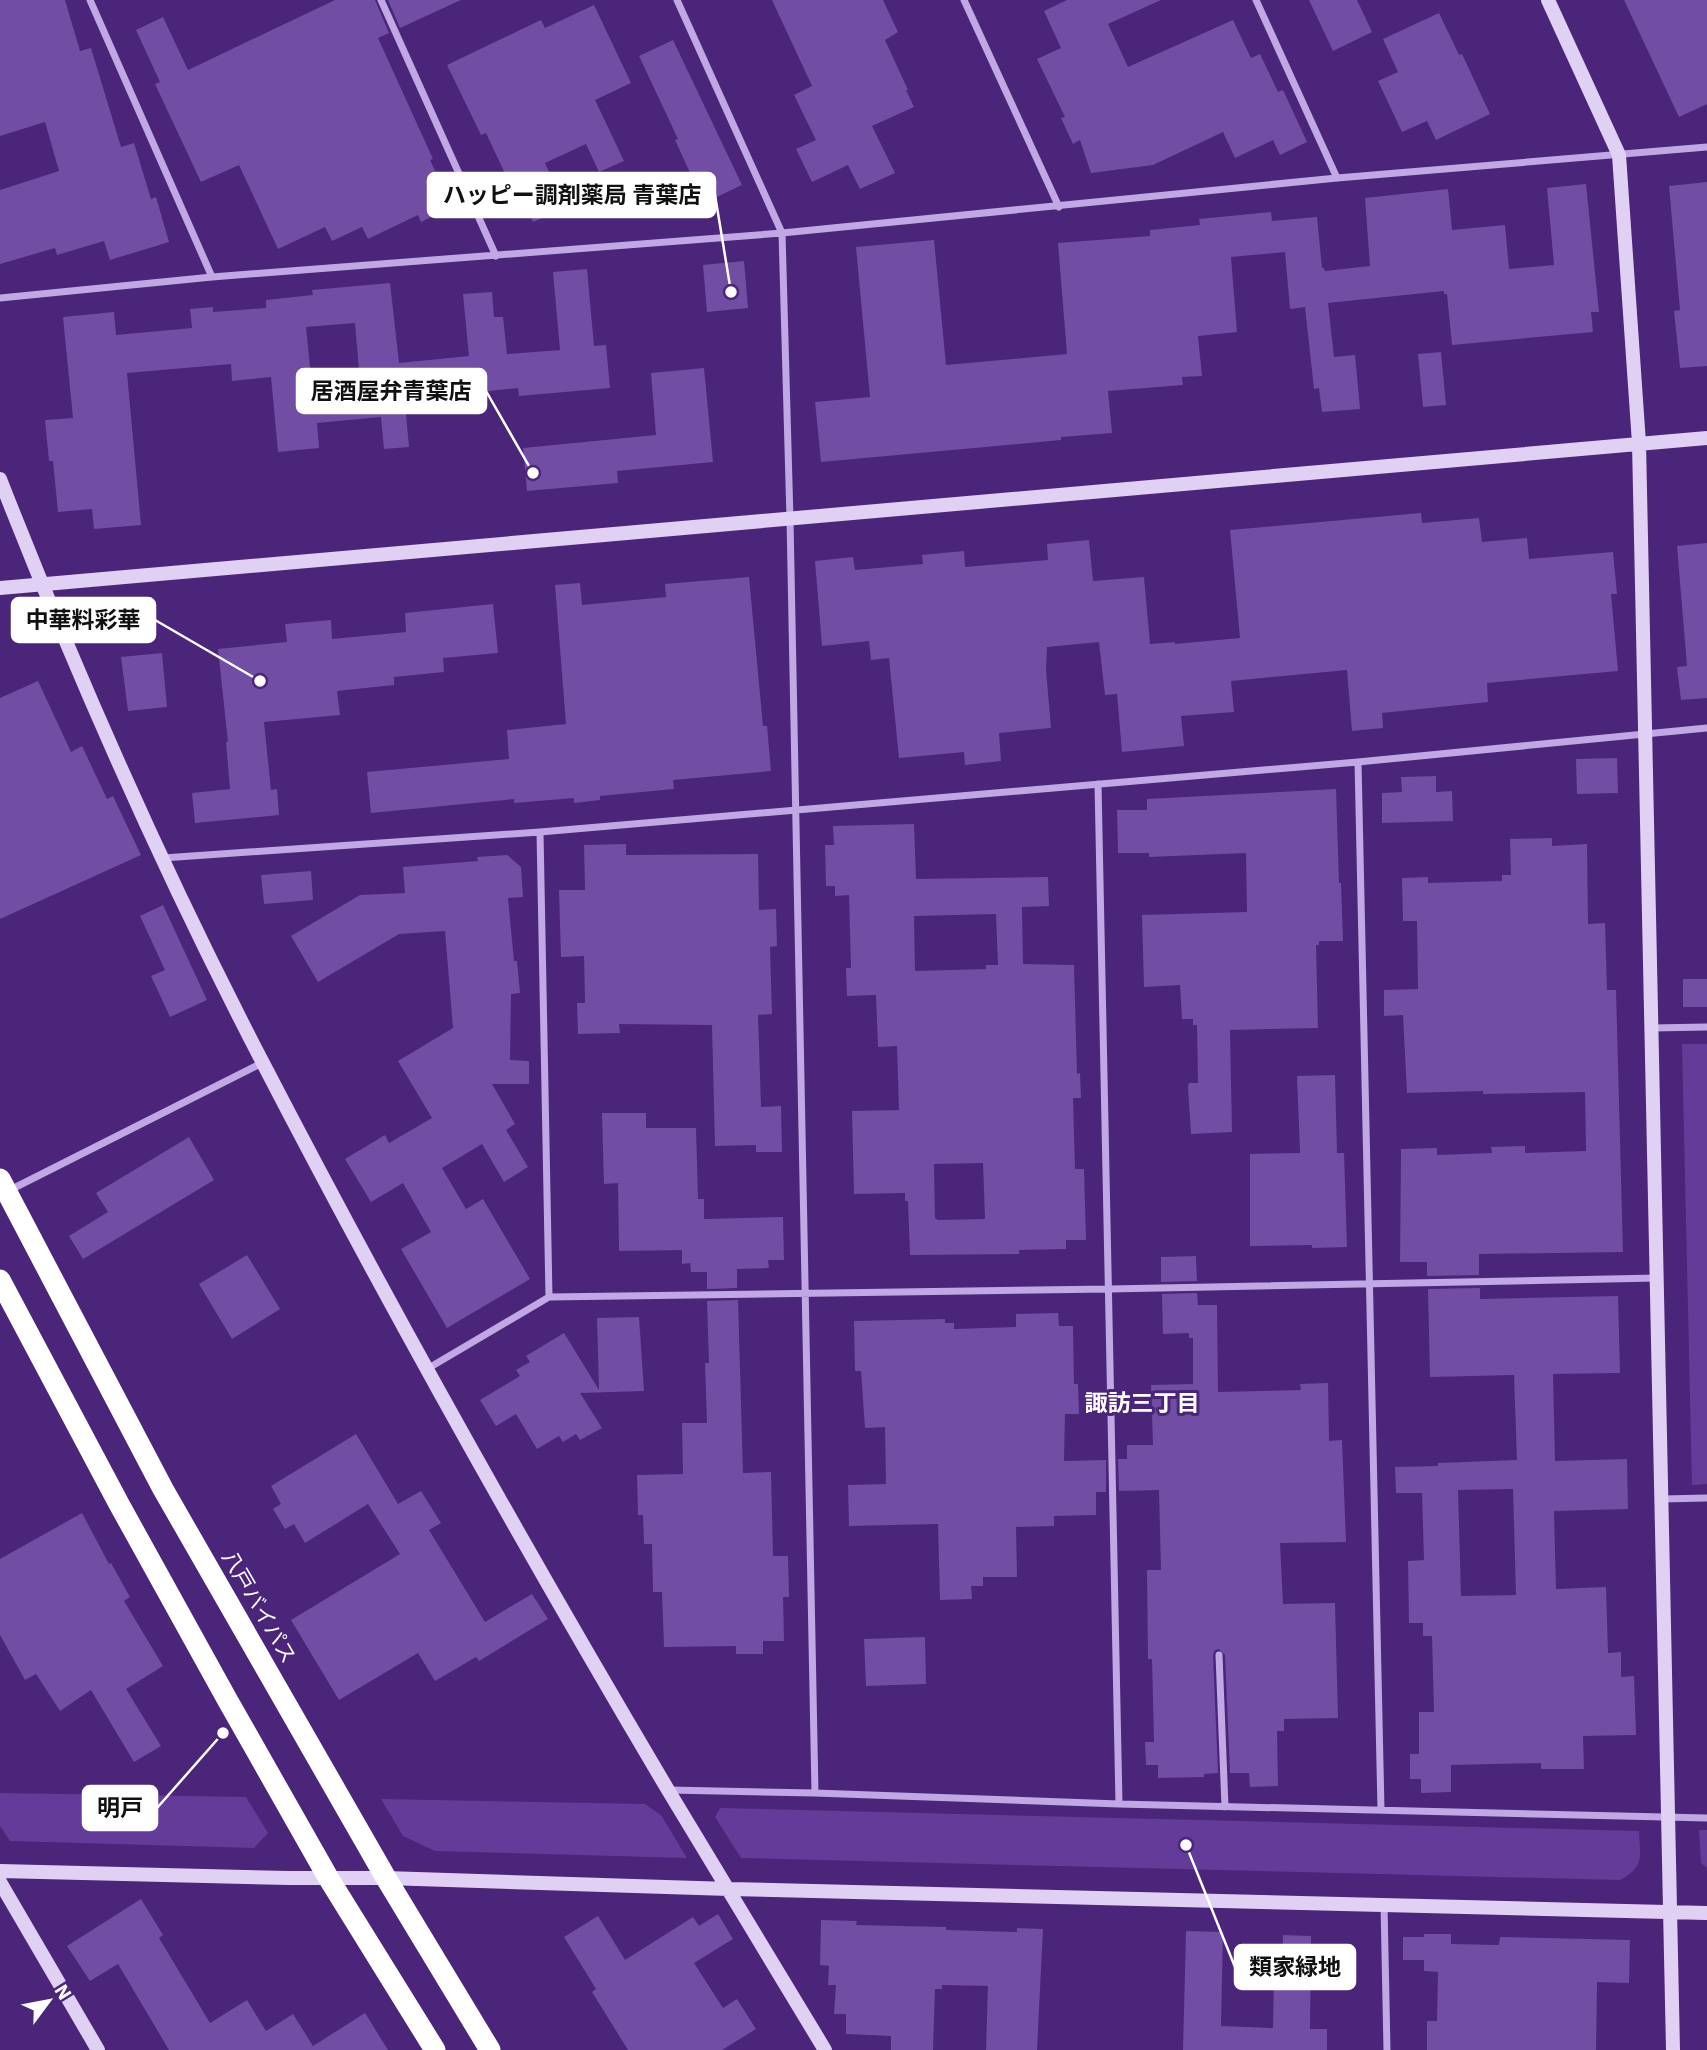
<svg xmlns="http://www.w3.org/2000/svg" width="1707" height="2050" font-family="'IBM Plex Sans','Noto Sans JP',sans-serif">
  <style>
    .green { fill: #623c98 }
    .building { fill: #714da3; fill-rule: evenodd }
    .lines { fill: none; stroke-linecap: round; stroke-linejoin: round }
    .street { stroke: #c1a7e3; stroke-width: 7 }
    .secondary { stroke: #e0d0f4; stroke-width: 14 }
    .highway { stroke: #fff; stroke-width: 21 }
    .labels { text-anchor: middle; stroke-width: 6; stroke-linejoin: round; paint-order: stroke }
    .street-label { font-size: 21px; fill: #fff; stroke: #4a2579 }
    .neighbourhood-label { font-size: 23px; font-weight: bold; fill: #fff; stroke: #4a2579 }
    .leader { fill: none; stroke: #fff; stroke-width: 2.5 }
    .callout-dot { fill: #fff; stroke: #4a2579; stroke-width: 2.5 }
    .callout { fill: #fff; stroke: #fff; stroke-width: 2.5 }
    .callout-label { font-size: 23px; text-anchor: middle; font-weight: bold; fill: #111 }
  </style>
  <rect width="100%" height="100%" fill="#4a2579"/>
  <!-- green -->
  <path class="green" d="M 1682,1044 L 1707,1044 L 1707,1484 L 1692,1485 Z
    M 0,1793 L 246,1797 L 268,1833 L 254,1848 L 10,1841 L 0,1826 Z
    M 381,1799 L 645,1804 L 661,1815 L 687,1858 L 435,1851 L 403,1836 Z
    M 720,1808 L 1639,1831 C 1640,1856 1645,1867 1620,1880 L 741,1858 L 715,1817 Z
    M 1699,1830 L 1707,1830 L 1707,1868 L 1701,1863 Z"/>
  <!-- building -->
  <path class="building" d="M 0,0 L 65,0 L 80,51 L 91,48 L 121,147 L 134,143 L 151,199 L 156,197 L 169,242 L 110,260 L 104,241 L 57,255 L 55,248 L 0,264 L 0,190 L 59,171 L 45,122 L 0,136 Z
    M 335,0 L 375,0 L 389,33 L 378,38 L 433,159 L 430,160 L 452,207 L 421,222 L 418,215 L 368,239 L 362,227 L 332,241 L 325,227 L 278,249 L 239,165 L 201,182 L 155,84 L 160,82 L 136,30 L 163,17 L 188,70 Z
    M 388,0 L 461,0 L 400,28 Z
    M 772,0 L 883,0 L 898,32 L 885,40 L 908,90 L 906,90 L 914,107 L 872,126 L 895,173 L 860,189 L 848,165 L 812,182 L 796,149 L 816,140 L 794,95 L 812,86 Z
    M 1067,0 L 1161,0 L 1108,24 L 1128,67 L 1233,20 L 1251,58 L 1260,54 L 1278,92 L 1283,90 L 1307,142 L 1280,155 L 1273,140 L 1235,158 L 1223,132 L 1153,165 L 1091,173 L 1080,140 L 1073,144 L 1061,118 L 1065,117 L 1037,59 L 1061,48 L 1044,11 Z
    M 1309,0 L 1357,0 L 1372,32 L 1333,51 Z
    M 1624,0 L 1707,0 L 1707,104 L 1679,117 Z
    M 594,5 L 631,83 L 595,100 L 624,161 L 599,172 L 586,144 L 545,163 L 565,208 L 533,222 L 512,178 L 508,180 L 486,133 L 481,135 L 447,65 L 541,20 L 545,28 Z
    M 1439,13 L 1459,55 L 1462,54 L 1490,114 L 1436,140 L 1427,121 L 1402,132 L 1378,81 L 1398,72 L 1383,39 Z
    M 673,40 L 742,185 L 704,203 L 675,140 L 678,139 L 639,56 Z
    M 1707,182 L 1707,366 L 1680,368 L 1674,311 L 1680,310 L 1669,186 Z
    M 1586,184 L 1599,312 L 1591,312 L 1593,332 L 1452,345 L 1447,294 L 1444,294 L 1444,291 L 1328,303 L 1334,357 L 1355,355 L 1360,409 L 1322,412 L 1319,388 L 1314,389 L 1305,307 L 1290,309 L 1285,252 L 1231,257 L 1237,332 L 1198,336 L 1202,376 L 1182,377 L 1183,385 L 1108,391 L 1112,433 L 1061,437 L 1061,440 L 821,462 L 815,402 L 870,397 L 856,247 L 934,240 L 946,365 L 1067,354 L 1058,243 L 1150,236 L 1150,230 L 1200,225 L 1199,219 L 1271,212 L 1272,221 L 1317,217 L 1322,268 L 1324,268 L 1325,271 L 1370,266 L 1365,198 L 1448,189 L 1452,230 L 1505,225 L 1509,269 L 1554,265 L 1547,188 Z
    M 744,261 L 748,308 L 707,312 L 703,265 Z
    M 587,269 L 594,346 L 606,345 L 610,388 L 519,396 L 518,388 L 452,395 L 453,399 L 405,403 L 409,447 L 384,449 L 381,417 L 317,423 L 319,448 L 278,452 L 271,377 L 232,381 L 231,364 L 127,373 L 141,525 L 94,529 L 92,509 L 58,512 L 53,461 L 49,461 L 45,420 L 73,418 L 63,317 L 114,312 L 116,335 L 192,328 L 190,309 L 213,307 L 213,312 L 266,308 L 266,300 L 313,295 L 312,290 L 390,283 L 399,363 L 469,356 L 463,294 L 492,292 L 494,317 L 503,317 L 507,354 L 560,350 L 553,272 ZM 355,323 L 360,382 L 312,387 L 306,327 Z
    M 1441,352 L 1446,405 L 1423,407 L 1418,354 Z
    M 704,368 L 713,462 L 617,471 L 618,483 L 527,491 L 523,448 L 656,435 L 651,373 Z
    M 1421,513 L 1422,523 L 1479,518 L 1482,542 L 1527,538 L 1529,559 L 1613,552 L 1617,594 L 1611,594 L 1618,671 L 1487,683 L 1488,702 L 1382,713 L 1383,728 L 1352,731 L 1347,670 L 1231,681 L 1234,712 L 1181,716 L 1184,746 L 1122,752 L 1117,694 L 1105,695 L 1099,642 L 1047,647 L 1046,670 L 1051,728 L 999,733 L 1001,761 L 965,765 L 964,752 L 899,758 L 889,658 L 871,660 L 869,641 L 822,646 L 815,561 L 853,557 L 855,570 L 923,564 L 922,555 L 964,551 L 965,567 L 1048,560 L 1047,544 L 1089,540 L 1093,581 L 1144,577 L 1150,644 L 1175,642 L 1175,644 L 1240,638 L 1230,530 Z
    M 1707,543 L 1707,698 L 1681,700 L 1677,667 L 1687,666 L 1677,546 Z
    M 749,577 L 763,726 L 767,726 L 771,771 L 673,780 L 674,789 L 600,796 L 600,800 L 574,803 L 574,798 L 514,803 L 514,799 L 371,813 L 367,772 L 509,759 L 507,730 L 566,724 L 555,585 L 580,583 L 582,605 L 666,597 L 665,584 Z
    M 493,604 L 498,653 L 443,658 L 444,672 L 394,677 L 394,685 L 337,691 L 340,715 L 264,722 L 271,790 L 277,789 L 279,815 L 195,823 L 192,793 L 230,789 L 226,742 L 228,742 L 218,649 L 287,642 L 285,624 L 331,620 L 332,639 L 406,632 L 405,613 Z
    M 162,653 L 167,707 L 128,711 L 121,657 Z
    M 38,681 L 71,752 L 82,746 L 107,799 L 113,796 L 141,855 L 0,919 L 0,698 Z
    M 1617,758 L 1618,793 L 1577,794 L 1576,759 Z
    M 1436,776 L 1436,792 L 1452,791 L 1453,821 L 1382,823 L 1382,793 L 1402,792 L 1401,777 Z
    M 1336,789 L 1339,883 L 1341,883 L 1343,941 L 1319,941 L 1319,945 L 1316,945 L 1318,1028 L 1230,1030 L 1232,1132 L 1191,1134 L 1188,1087 L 1189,1083 L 1198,1083 L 1197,1025 L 1193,1025 L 1193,1019 L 1182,1019 L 1180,985 L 1144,987 L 1142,915 L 1247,912 L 1246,853 L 1149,857 L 1149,853 L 1118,853 L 1117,810 L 1147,810 L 1147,799 Z
    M 914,824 L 916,879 L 1048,877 L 1049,906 L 1022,907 L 1023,964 L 1074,965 L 1077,1074 L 1080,1073 L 1081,1098 L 1073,1098 L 1075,1169 L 1084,1169 L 1086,1240 L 1066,1240 L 1066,1249 L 1019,1250 L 1019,1254 L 910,1255 L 908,1201 L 905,1201 L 905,1193 L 854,1194 L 852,1111 L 899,1110 L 897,1046 L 878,1047 L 876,995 L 847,996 L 846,968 L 851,968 L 849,895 L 835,896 L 835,886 L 826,886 L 825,845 L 834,845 L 833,826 ZM 996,914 L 998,965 L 986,965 L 986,969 L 915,971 L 914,916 ZM 983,1163 L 985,1219 L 938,1220 L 935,1218 L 934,1164 Z
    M 1552,838 L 1552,846 L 1587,844 L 1588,924 L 1605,923 L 1607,990 L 1616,990 L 1623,1252 L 1479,1254 L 1479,1275 L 1427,1276 L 1427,1262 L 1400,1262 L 1401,1149 L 1437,1148 L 1437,1155 L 1492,1153 L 1491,1147 L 1525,1146 L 1525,1153 L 1586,1151 L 1585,1092 L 1483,1094 L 1483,1091 L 1407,1093 L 1403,1015 L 1384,1016 L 1384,990 L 1418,989 L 1417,921 L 1403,921 L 1402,878 L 1428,877 L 1428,883 L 1502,881 L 1502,875 L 1511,875 L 1510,839 Z
    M 626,844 L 626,855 L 758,854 L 759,910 L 776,909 L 777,946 L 770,947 L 772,1014 L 758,1015 L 761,1107 L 781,1106 L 782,1152 L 756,1152 L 756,1145 L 715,1146 L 712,1025 L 619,1024 L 620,1033 L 578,1034 L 577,1003 L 585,1003 L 584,956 L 561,957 L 559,890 L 585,890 L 584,845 Z
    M 507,855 L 521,867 L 523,897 L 508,898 L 514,961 L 517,961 L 520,993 L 511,994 L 510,1060 L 529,1061 L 529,1084 L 492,1084 L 515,1124 L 506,1130 L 528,1167 L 504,1182 L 482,1144 L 442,1168 L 466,1209 L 483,1199 L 530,1279 L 447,1328 L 401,1249 L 431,1232 L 403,1183 L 371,1202 L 345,1159 L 385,1135 L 389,1143 L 432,1118 L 398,1061 L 453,1028 L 445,931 L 399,934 L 318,982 L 291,936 L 360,895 L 405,893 L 403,867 L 478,861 L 477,857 Z
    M 311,871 L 313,900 L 264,904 L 261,875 Z
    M 163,905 L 207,1000 L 170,1017 L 151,976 L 165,970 L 140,916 Z
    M 1683,979 L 1707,979 L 1707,1007 L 1683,1007 Z
    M 1335,1075 L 1337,1153 L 1344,1153 L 1347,1247 L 1312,1248 L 1312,1245 L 1250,1246 L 1250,1154 L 1300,1153 L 1297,1076 Z
    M 602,1113 L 646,1113 L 646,1128 L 696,1128 L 698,1199 L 704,1199 L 704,1219 L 783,1217 L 784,1260 L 768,1260 L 769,1268 L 737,1269 L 737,1288 L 707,1289 L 707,1272 L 691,1272 L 690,1263 L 682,1264 L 682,1250 L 619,1251 L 618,1183 L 604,1184 Z
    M 189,1137 L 214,1180 L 83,1259 L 69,1236 L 108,1212 L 96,1193 Z
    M 247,1255 L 280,1309 L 232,1339 L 199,1284 Z
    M 1196,1256 L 1197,1281 L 1161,1282 L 1161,1257 Z
    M 1480,1288 L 1480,1299 L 1618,1296 L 1620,1373 L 1553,1374 L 1555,1461 L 1627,1459 L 1628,1509 L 1554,1511 L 1556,1589 L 1606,1587 L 1608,1653 L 1621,1652 L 1621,1677 L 1634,1676 L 1636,1735 L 1583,1736 L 1584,1769 L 1541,1769 L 1541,1763 L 1451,1765 L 1451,1792 L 1421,1793 L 1421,1779 L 1410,1779 L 1410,1754 L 1419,1754 L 1419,1712 L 1434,1712 L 1432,1636 L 1423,1636 L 1423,1623 L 1409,1623 L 1408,1561 L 1424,1560 L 1422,1493 L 1396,1493 L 1395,1467 L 1438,1466 L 1438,1463 L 1517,1460 L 1514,1375 L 1430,1377 L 1428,1289 ZM 1513,1489 L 1516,1595 L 1461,1596 L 1458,1490 Z
    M 1197,1293 L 1198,1305 L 1217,1305 L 1218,1392 L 1301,1390 L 1300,1384 L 1328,1383 L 1329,1441 L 1342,1440 L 1346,1542 L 1280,1543 L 1283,1604 L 1335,1603 L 1338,1718 L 1284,1719 L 1284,1731 L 1277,1731 L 1278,1786 L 1250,1787 L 1249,1773 L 1230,1773 L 1225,1655 L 1219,1649 L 1215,1650 L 1213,1655 L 1218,1773 L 1204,1774 L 1204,1777 L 1158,1778 L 1158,1765 L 1146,1765 L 1145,1742 L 1154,1742 L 1152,1659 L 1148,1659 L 1147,1570 L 1161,1570 L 1159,1490 L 1119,1491 L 1118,1459 L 1127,1459 L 1127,1445 L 1153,1445 L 1151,1385 L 1193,1384 L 1193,1338 L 1189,1338 L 1189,1333 L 1163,1334 L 1162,1294 Z
    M 738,1300 L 743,1473 L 771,1472 L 773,1556 L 788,1556 L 789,1597 L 783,1597 L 784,1641 L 763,1641 L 763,1654 L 736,1654 L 736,1646 L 664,1647 L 662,1592 L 653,1592 L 652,1544 L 644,1544 L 643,1515 L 638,1515 L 637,1475 L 683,1474 L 682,1423 L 707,1423 L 705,1363 L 709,1363 L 707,1301 Z
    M 1058,1313 L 1059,1326 L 1073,1326 L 1074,1384 L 1078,1384 L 1079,1414 L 1065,1414 L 1064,1461 L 1106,1460 L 1106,1492 L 1096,1492 L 1096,1515 L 1054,1516 L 1054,1526 L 1016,1527 L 1017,1577 L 983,1577 L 983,1586 L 971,1586 L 972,1599 L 940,1600 L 938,1524 L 849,1526 L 848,1485 L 886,1484 L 885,1427 L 865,1428 L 861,1371 L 855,1371 L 854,1321 L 945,1319 L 945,1323 L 954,1323 L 954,1329 L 1016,1327 L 1016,1314 Z
    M 639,1317 L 644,1391 L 580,1393 L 602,1428 L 580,1440 L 576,1434 L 563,1442 L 559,1436 L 537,1449 L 516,1414 L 496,1426 L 480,1400 L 520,1376 L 516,1370 L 530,1362 L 526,1356 L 564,1333 L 599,1390 L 597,1318 Z
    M 356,1434 L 398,1504 L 421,1491 L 441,1523 L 429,1530 L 485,1622 L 532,1594 L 548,1619 L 479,1661 L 476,1657 L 435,1681 L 418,1653 L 339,1700 L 291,1620 L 400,1554 L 368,1504 L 305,1543 L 294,1524 L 285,1529 L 273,1509 L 281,1504 L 271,1486 Z
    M 82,1513 L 109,1564 L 111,1563 L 130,1597 L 124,1601 L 163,1666 L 126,1689 L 161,1746 L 134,1762 L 91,1690 L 60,1711 L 36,1674 L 25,1680 L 0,1635 L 0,1559 Z
    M 925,1637 L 926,1684 L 866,1686 L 864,1639 Z
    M 141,1899 L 163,1935 L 159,1938 L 210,2023 L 247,2000 L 266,2031 L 293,2014 L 313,2046 L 365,2013 L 388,2050 L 169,2050 L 118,1964 L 90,1981 L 67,1946 Z
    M 718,1914 L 733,1939 L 694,1963 L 723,2008 L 737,1999 L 756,2029 L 722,2050 L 628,2050 L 592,1992 L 596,1989 L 564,1937 L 598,1916 L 625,1960 L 693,1917 L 699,1926 Z
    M 821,1920 L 857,1921 L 856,1925 L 946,1927 L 946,1930 L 1017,1932 L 1017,1928 L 1043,1929 L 1037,2050 L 986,2050 L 988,1986 L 942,1985 L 942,1989 L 935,1989 L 933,2050 L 891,2050 L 891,2036 L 846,2034 L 846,2014 L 834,2014 L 836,1985 L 828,1985 L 829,1966 L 820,1965 Z
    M 1186,1931 L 1223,1932 L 1221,2026 L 1273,2028 L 1274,1971 L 1282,1971 L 1283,1935 L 1311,1936 L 1310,2029 L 1327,2029 L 1327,2050 L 1183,2050 Z
    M 1424,1934 L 1451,1934 L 1451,1944 L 1499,1945 L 1500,1937 L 1630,1940 L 1629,1983 L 1597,1982 L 1596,2050 L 1427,2050 L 1427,2021 L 1437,2021 L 1438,1972 L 1424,1971 L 1424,1960 L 1403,1960 L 1403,1937 L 1424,1937 Z"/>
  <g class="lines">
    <!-- street -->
    <path class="street" d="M 90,0 L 212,277
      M 381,0 L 496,256
      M 677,0 L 782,233 L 790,519 L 815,1793
      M 964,0 L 1059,207
      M 1256,0 L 1337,178
      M 0,298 L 212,277 L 782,233 L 1337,178 L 1707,147
      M 1358,762 L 1381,1810
      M 1098,784 L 1119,1804
      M 540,832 L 549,1297
      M 163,858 L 540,832 L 1358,762 L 1707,728
      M 1652,1028 L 1707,1027
      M 10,1190 L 262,1063
      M 427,1369 L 549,1297 L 1110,1289 L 1657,1278
      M 1662,1499 L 1707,1498
      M 1219,1655 L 1225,1807
      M 669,1790 L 815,1793 L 1119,1804 L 1707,1818
      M 1384,1905 L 1387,2050"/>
    <!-- secondary -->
    <path class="secondary" d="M 1548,0 L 1619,155 L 1639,443 L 1673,2050
      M 0,479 C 78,678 165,875 264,1065 C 391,1310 527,1552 668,1790 C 720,1877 773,1963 825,2050
      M 0,588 L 1707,438
      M 0,1871 L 289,1878 L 386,1878 L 729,1889 L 1707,1913
      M 0,1882 L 98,2050"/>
    <!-- highway -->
    <path class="highway" d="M 0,1179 L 163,1489 L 386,1878 L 490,2050
      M 0,1280 L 119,1504 L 228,1701 L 329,1879 L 435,2050"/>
  </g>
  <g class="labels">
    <!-- street labels -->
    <g class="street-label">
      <text transform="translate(259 1607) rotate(60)" y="7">八戸バイパス</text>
    </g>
    <!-- neighbourhood labels -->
    <g class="neighbourhood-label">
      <text x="1142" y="1411">諏訪三丁目</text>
    </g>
  </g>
  <!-- callouts -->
  <path class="leader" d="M731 292L715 195M533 473L486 391M260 681L155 620M223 1733L157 1808M1186 1845L1235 1967"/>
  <g class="callout-dot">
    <circle cx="731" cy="292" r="7"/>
    <circle cx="533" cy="473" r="7"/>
    <circle cx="260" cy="681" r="7"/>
    <circle cx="223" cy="1733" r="7"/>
    <circle cx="1186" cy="1845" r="7"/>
  </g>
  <g class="callout">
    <rect x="428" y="173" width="287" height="44" rx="7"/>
    <rect x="297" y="369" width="189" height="44" rx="7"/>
    <rect x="12" y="598" width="143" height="44" rx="7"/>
    <rect x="83" y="1786" width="74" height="44" rx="7"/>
    <rect x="1235" y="1945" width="120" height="44" rx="7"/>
  </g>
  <g class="callout-label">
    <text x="572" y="203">ハッピー調剤薬局 青葉店</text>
    <text x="391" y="399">居酒屋弁青葉店</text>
    <text x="83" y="628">中華料彩華</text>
    <text x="120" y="1816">明戸</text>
    <text x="1295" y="1975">類家緑地</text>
  </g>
  <!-- north arrow -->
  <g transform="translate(49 2001) rotate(58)" stroke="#4a2579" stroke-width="5" paint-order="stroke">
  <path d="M0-5L12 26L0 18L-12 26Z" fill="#ffffff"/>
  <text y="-10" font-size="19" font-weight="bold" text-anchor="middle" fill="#ffffff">N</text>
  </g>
</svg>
